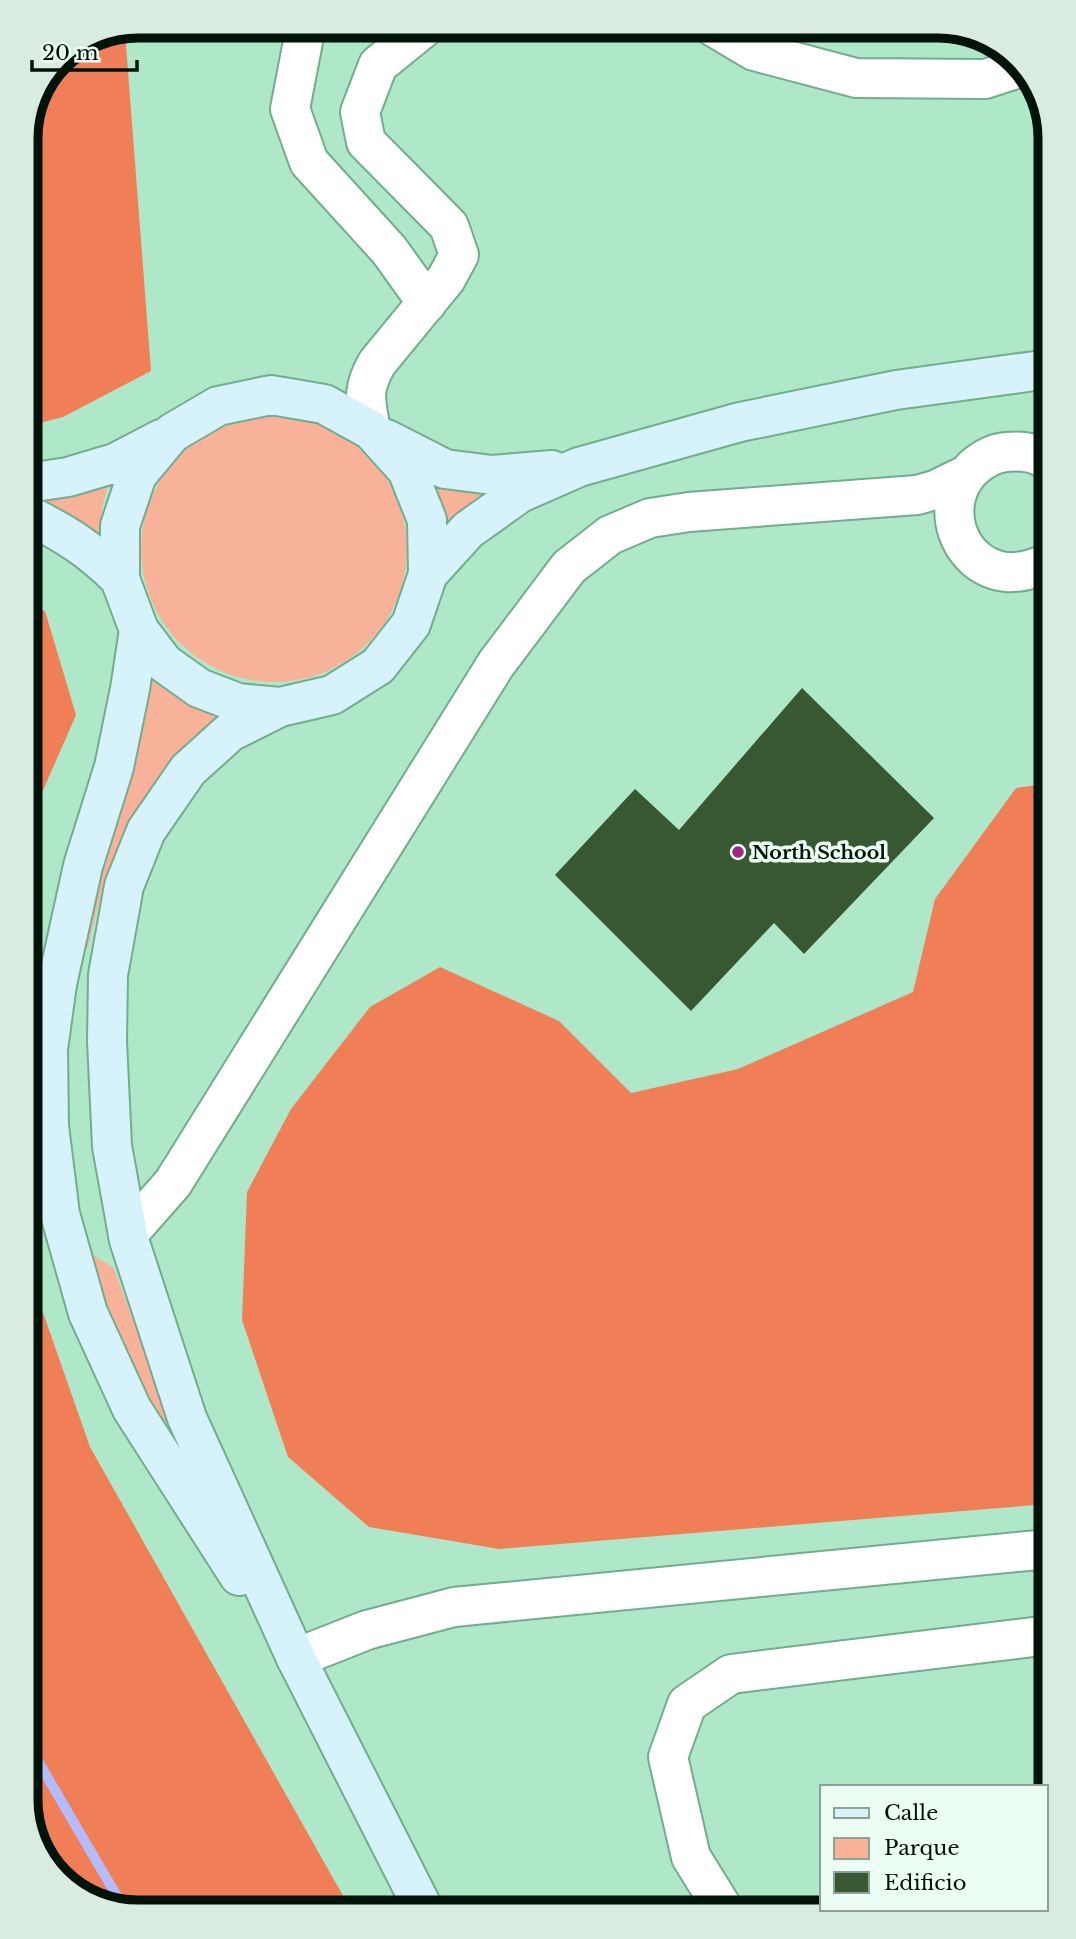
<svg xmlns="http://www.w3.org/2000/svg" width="1076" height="1939" font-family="'Libre Baskerville',serif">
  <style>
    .green { fill: #f8b299 }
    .forest { fill: #f07f57 }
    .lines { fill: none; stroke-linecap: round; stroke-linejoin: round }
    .stream { stroke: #b5bbfa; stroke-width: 10 }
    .building { fill: #375830 }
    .street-casing { stroke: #74ac8e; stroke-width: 42 }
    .secondary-casing { stroke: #74ac8e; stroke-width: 42 }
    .street { stroke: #fff; stroke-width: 38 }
    .secondary { stroke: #d6f3fc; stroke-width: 38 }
    .poi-dot { fill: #9d267f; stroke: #edfff5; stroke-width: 2.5 }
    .labels { text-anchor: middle; stroke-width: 7; stroke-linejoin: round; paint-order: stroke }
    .poi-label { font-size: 19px; font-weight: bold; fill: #001308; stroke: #edfff5; text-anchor: start }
    .rim { fill: none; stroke: #001308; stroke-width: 9 }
  </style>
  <rect width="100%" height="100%" fill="#aee8c8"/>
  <!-- green -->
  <path class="green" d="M141 549a133 133 0 1 1 266 0a133 133 0 1 1-266 0Z
    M 110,480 L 103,503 L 99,542 L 34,498 Z
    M 432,480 L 521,484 L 447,530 L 442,503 Z
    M 144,670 C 173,696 189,705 226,716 L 185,744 L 136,811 L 104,883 L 87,950 L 79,950 Z
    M 88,1252 L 113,1267 L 170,1416 L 219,1524 L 149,1402 L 112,1328 Z"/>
  <!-- forest -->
  <path class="forest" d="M 125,32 L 151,371 L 63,417 L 28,426 L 26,131 L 59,59 Z
    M 29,605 L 45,611 L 76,715 L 30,820 Z
    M 1044,784 L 1048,1504 L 499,1549 L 369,1527 L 288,1457 L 242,1320 L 247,1192 L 291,1109 L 370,1007 L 440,967 L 559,1021 L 631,1093 L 738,1069 L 913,992 L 935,899 L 1016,788 Z
    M 32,1281 L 90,1447 L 351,1910 L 131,1913 L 76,1894 L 35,1844 Z"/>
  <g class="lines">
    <!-- stream -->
    <path class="stream" d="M 35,1756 L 125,1910"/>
  </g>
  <!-- building -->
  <path class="building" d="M 802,688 L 934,818 L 804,954 L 774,923 L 691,1011 L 555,875 L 635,789 L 679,830 Z"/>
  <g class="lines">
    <!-- street casing -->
    <g class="street-casing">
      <path id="street" d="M 306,26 L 290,109 L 309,162 L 389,250 L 427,303
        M 712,26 L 754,51 L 856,78 L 985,79 L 1019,68
        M 371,430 C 366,401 361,391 377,363 L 446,279 L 459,255 L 449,226 L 366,142 L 360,112 L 378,65 L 426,26
        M 1043,458 C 1032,451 1019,451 1006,452 C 993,453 982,460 973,468 C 937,502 956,566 1006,572 C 1020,573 1031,570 1043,565
        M 31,989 L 57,984
        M 128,1234 L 173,1183 L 496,664 L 569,567 L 610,535 L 650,518 L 689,512 L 917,495 L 935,490 L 966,475
        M 296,1658 L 367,1630 L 454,1607 L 1048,1549
        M 722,1907 L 691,1857 L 668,1757 L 687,1704 L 731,1674 L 1049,1635"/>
    </g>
    <!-- secondary casing -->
    <g class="secondary-casing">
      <path id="secondary" d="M 386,439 L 445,469 L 492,475 L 552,470
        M 28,483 L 68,477 L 115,463 L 161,439
        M 28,515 C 66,534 90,549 120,579
        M 428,574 L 468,530 L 520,493 L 579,467 L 740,422 L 896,390 L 1042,370
        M 139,630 L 130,689 L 114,767 L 83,866 L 57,984 L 48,1049 L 49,1126 L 60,1214 L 88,1313 L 132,1409 L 239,1576
        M 280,707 L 238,703 L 199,688 L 164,663 L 139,630 L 120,579 L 120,526 L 137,475 L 172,433 L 218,406 L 271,395 L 324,404 L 371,430 L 407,470 L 427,520 L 428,574 L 411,624 L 378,666 L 332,695 L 280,707 L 230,732 L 188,770 L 146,831 L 124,886 L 108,975 L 107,1041 L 112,1146 L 129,1240 L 187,1418 L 296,1658 L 424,1910"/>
    </g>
    <!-- street -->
    <use href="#street" class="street"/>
    <!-- secondary -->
    <use href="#secondary" class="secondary"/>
  </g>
  <!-- markers -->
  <circle class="poi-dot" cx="738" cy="852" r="7"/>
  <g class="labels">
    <!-- poi labels -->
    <g class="poi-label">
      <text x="752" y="859">North School</text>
    </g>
  </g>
  <!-- crop -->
  <path d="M0 0H1076V1939H0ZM138 38H938A100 100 0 0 1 1038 138V1800A100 100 0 0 1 938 1900H138A100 100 0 0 1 38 1800V138A100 100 0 0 1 138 38Z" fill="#daece2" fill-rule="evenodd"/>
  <path class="rim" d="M138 38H938A100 100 0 0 1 1038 138V1800A100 100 0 0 1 938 1900H138A100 100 0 0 1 38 1800V138A100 100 0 0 1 138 38Z"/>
  <!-- legend -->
  <rect x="820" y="1785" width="228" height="126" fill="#edfff5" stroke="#8ea196" stroke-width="2"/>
  <rect x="834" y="1808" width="35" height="10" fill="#d6f3fc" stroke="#8ea196" stroke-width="2"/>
  <text x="884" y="1820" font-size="21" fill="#001308">Calle</text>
  <rect x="834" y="1838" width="35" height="21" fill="#f8b299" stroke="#8ea196" stroke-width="2"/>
  <text x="884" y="1855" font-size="21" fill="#001308">Parque</text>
  <rect x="834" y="1872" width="35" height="21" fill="#375830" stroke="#8ea196" stroke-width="2"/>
  <text x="884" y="1890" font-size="21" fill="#001308">Edificio</text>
  <!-- scale -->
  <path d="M32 60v10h105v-10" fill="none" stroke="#001308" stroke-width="3.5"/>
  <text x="42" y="60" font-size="21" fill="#001308" stroke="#edfff5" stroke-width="5" paint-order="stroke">20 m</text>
</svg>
